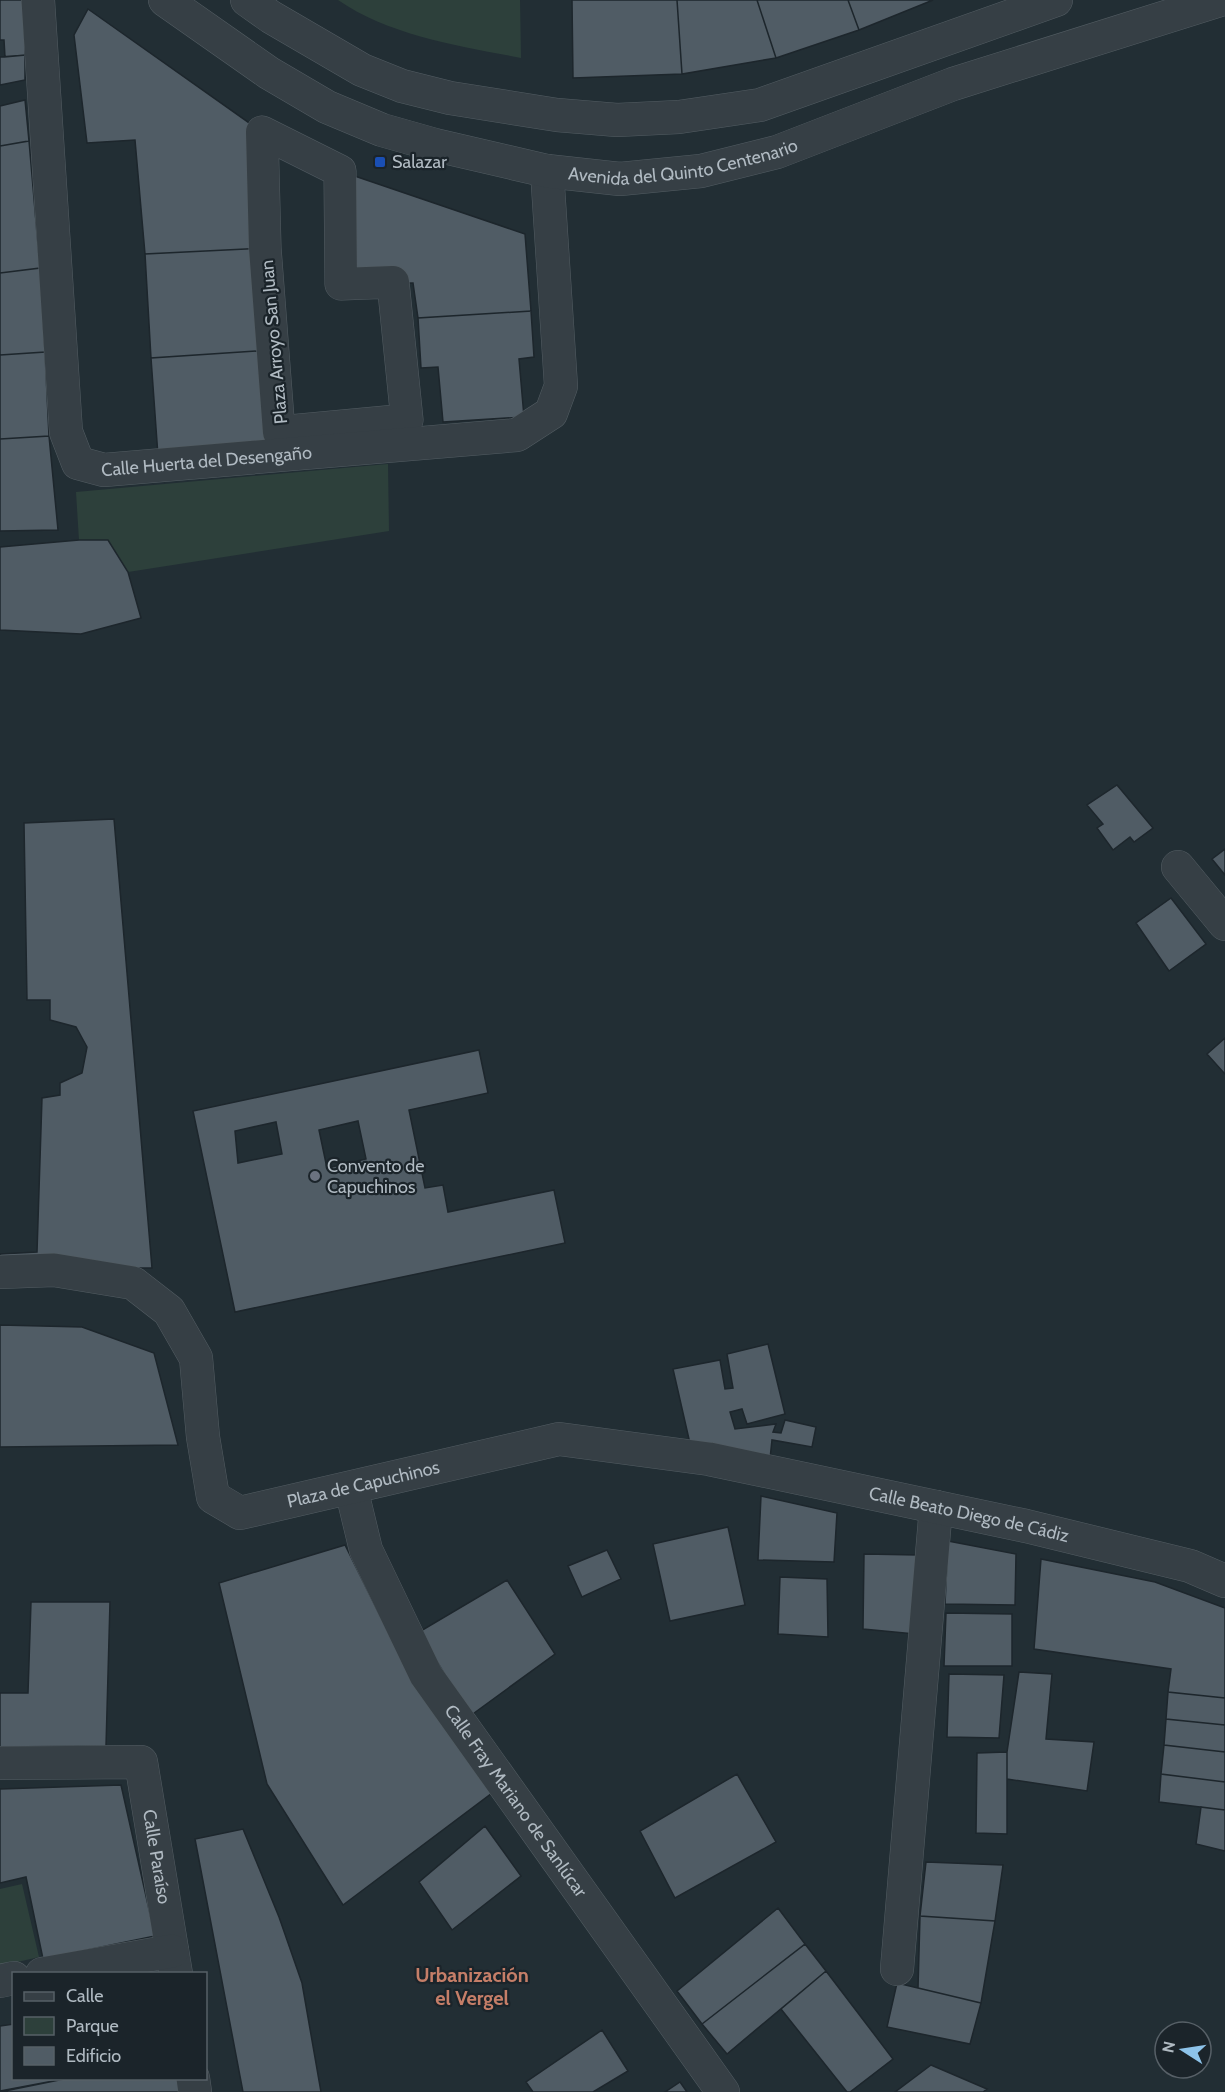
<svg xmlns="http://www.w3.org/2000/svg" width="1225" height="2092" font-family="Cabin,sans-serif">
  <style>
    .green { fill: #2d403b }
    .building { fill: #505c65; stroke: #1d262c; stroke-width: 1.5; fill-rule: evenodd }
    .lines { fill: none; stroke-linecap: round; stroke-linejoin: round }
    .pedestrian-casing { stroke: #535d63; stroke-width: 33 }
    .minor-casing { stroke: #535d63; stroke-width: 34 }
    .tertiary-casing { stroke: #535d63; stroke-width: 34 }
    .pedestrian { stroke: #363f45; stroke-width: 32 }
    .minor { stroke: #363f45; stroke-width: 33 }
    .tertiary { stroke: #363f45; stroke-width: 33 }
    .transit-dot { fill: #1a4fb4; stroke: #1b242a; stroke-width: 2 }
    .worship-dot { fill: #6b7280; stroke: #1b242a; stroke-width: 2 }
    .labels { text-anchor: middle; stroke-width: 4.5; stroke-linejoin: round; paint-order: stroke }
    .street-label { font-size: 18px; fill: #b0bac2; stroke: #1b242a }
    .poi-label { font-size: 18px; fill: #b0bac2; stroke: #1b242a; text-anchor: start }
    .neighbourhood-label { font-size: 20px; font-weight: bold; fill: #c57e68; stroke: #1b242a }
  </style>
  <rect width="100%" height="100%" fill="#222e34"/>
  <!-- green -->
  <path class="green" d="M 338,0 L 520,0 L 521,58 C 460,46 390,36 338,0 Z
    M 388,464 L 389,531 L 128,572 L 108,540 L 79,540 L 76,492 Z
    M 22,1884 L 39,1957 L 0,1966 L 0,1889 Z"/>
  <!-- building -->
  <path class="building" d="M 0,0 L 24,0 L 25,55 L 5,57 L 4,40 L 0,40 Z
    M 572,0 L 677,0 L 682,74 L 573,78 Z
    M 677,0 L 757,0 L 776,58 L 682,74 Z
    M 757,0 L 848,0 L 859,30 L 776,58 Z
    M 848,0 L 933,0 L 859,30 Z
    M 88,9 L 262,132 L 265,248 L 145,254 L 135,140 L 87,143 L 74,35 Z
    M 25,55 L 25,80 L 0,85 L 0,57 Z
    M 25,100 L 29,141 L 0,146 L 0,106 Z
    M 29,141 L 40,268 L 0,273 L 0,146 Z
    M 340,171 L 525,234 L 531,311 L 418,318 L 413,283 L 341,284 Z
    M 265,248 L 273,350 L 151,358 L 145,254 Z
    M 40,268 L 45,352 L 0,355 L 0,273 Z
    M 531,311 L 534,357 L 519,359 L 524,417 L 443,422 L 438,367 L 421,368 L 418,318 Z
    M 273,350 L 279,445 L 158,456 L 151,358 Z
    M 45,352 L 49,436 L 0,439 L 0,355 Z
    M 49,436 L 58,530 L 0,531 L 0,439 Z
    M 79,540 L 108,540 L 128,572 L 141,618 L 81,634 L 0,630 L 0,547 Z
    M 1117,785 L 1153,828 L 1134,842 L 1130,837 L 1113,850 L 1097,828 L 1103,824 L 1087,805 Z
    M 114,819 L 152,1268 L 0,1268 L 0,1254 L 37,1252 L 42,1098 L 60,1095 L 60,1083 L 82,1073 L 87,1047 L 76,1027 L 50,1020 L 50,1000 L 27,1000 L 24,823 Z
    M 1225,849 L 1225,875 L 1212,859 Z
    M 1171,898 L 1206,944 L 1169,971 L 1136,923 Z
    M 1225,1038 L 1225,1074 L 1207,1054 Z
    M 479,1050 L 488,1093 L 409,1110 L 425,1188 L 443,1185 L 448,1212 L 554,1190 L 565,1243 L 235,1312 L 193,1111 ZM 358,1121 L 366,1159 L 327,1168 L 319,1130 ZM 276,1122 L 282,1154 L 238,1163 L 235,1131 Z
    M 0,1325 L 82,1327 L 154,1353 L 178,1445 L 0,1447 Z
    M 768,1344 L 785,1414 L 747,1424 L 742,1409 L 730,1412 L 735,1429 L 776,1424 L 773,1432 L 781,1433 L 785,1420 L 816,1427 L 812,1447 L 772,1440 L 770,1459 L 691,1448 L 673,1369 L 720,1360 L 725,1389 L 733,1388 L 727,1354 Z
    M 761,1496 L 837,1513 L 834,1562 L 758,1560 Z
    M 728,1527 L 745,1605 L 670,1621 L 653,1544 Z
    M 948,1541 L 1016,1554 L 1015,1605 L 945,1604 Z
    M 345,1545 L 415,1686 L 492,1793 L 343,1905 L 267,1784 L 219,1583 Z
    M 607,1550 L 621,1579 L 582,1597 L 568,1566 Z
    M 864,1554 L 918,1555 L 915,1634 L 863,1629 Z
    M 1041,1559 L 1155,1582 L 1225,1608 L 1225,1698 L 1168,1692 L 1171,1669 L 1034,1649 Z
    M 780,1577 L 827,1579 L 828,1637 L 778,1634 Z
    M 507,1580 L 555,1654 L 470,1716 L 419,1632 Z
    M 31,1602 L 110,1602 L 106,1746 L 0,1747 L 0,1693 L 28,1693 Z
    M 946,1613 L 1012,1614 L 1012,1666 L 944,1666 Z
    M 1019,1672 L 1052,1674 L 1046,1739 L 1094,1742 L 1087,1791 L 1007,1779 L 1007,1752 Z
    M 949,1674 L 1004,1675 L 999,1738 L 947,1737 Z
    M 1168,1692 L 1225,1698 L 1225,1725 L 1166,1719 Z
    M 1166,1719 L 1225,1725 L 1225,1752 L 1164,1745 Z
    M 1164,1745 L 1225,1752 L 1225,1782 L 1161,1774 Z
    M 1007,1752 L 1007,1834 L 976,1833 L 977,1753 Z
    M 737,1774 L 776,1842 L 675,1898 L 640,1831 Z
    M 1161,1774 L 1225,1782 L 1225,1810 L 1159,1802 Z
    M 121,1785 L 155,1936 L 43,1959 L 26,1877 L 0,1883 L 0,1789 Z
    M 1201,1807 L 1225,1810 L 1225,1851 L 1196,1844 Z
    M 485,1826 L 521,1876 L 452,1930 L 419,1882 Z
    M 243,1829 L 279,1917 L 302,1983 L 321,2092 L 243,2092 L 195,1839 Z
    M 926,1862 L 1003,1865 L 995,1921 L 920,1916 Z
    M 778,1908 L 805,1944 L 702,2024 L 677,1991 Z
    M 920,1916 L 995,1921 L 981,2003 L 918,1988 Z
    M 805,1944 L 826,1971 L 727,2054 L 702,2024 Z
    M 826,1971 L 893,2059 L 850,2092 L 847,2092 L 781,2009 Z
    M 897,1983 L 981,2003 L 970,2044 L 887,2027 Z
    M 14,2024 L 14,2078 L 69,2078 L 0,2091 L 0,2026 Z
    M 602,2030 L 628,2071 L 593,2092 L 533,2092 L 526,2082 Z
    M 931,2065 L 987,2089 L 983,2092 L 895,2092 Z
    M 69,2078 L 178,2078 L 180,2092 L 0,2092 Z
    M 680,2082 L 687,2092 L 665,2092 Z"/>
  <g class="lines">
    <!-- pedestrian casing -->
    <g class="pedestrian-casing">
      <path id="pedestrian" d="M 262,132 L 340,171 L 341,284 L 393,282 L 407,420 L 279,432 L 265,248 Z"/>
    </g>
    <!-- minor casing -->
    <g class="minor-casing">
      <g id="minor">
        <path id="s1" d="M 38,0 L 66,432 L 78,463 L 104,470 L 517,435 L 551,413 L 561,386 L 547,171"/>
        <path d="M 1178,867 L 1225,924"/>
        <path id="s2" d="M 351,1488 L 366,1550 L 426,1675 L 723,2092"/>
        <path id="s3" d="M 0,1763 L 141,1762 L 176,1974"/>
        <path d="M 897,1969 L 936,1507"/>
        <path d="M 42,1974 L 172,1951"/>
        <path d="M 0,1981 L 14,1978"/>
        <path d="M 193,2078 L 195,2092"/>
      </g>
    </g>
    <!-- tertiary casing -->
    <g class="tertiary-casing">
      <g id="tertiary">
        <path id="s4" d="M 165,0 L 269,73 L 327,107 L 382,130 L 435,145 L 547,171 L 620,179 L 701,171 L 777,152 L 953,84 L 1220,0"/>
        <path d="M 247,0 L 271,17 L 362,70 L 402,86 L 450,98 L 557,115 L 617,120 L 679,117 L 760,105 L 1056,0"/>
        <path id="s5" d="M 0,1272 L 54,1270 L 133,1283 L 169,1311 L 196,1358 L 203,1437 L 213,1497 L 240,1513 L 559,1439 L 709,1459 L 1026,1526 L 1190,1566 L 1225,1581"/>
      </g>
    </g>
    <!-- pedestrian -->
    <use href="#pedestrian" class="pedestrian"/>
    <!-- minor -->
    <use href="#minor" class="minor"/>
    <!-- tertiary -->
    <use href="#tertiary" class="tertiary"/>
  </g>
  <!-- markers -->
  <rect class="transit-dot" x="374" y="156" width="12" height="12" rx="3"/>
  <circle class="worship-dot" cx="315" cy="1176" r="6"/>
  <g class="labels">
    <!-- street labels -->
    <g class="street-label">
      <text dy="6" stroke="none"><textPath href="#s4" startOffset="562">Avenida del Quinto Centenario</textPath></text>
      <text transform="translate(274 342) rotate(-95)" y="6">Plaza Arroyo San Juan</text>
      <text dy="6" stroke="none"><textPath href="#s1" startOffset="596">Calle Huerta del Desengaño</textPath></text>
      <text dy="6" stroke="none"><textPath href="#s5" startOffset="532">Plaza de Capuchinos</textPath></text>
      <text dy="6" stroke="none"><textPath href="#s5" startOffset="1150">Calle Beato Diego de Cádiz</textPath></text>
      <text dy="6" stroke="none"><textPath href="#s2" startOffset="357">Calle Fray Mariano de Sanlúcar</textPath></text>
      <text dy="6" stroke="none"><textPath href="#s3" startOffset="237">Calle Paraíso</textPath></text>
    </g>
    <!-- poi labels -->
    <g class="poi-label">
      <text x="392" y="168">Salazar</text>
      <text x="327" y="1172">Convento de<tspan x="327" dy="21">Capuchinos</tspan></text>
    </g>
    <!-- neighbourhood labels -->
    <g class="neighbourhood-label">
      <text x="472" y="1982">Urbanización<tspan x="472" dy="23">el Vergel</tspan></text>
    </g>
  </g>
  <!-- legend -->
  <rect x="12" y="1972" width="195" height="108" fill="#1b242a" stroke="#576067" stroke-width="1.5"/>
  <rect x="24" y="1992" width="30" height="9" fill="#363f45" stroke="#576067" stroke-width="1.5"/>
  <text x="66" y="2002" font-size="18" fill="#b0bac2">Calle</text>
  <rect x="24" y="2017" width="30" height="18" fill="#2d403b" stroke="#576067" stroke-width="1.5"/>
  <text x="66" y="2032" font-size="18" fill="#b0bac2">Parque</text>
  <rect x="24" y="2047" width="30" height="18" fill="#505c65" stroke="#576067" stroke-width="1.5"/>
  <text x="66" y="2062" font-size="18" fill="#b0bac2">Edificio</text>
  <!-- north arrow -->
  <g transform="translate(1183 2050) rotate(282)"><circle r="28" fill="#1b242a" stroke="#576067" stroke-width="1.5"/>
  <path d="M0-4.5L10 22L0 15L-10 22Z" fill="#8dc3ea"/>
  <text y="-9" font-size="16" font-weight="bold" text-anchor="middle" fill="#b0bac2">N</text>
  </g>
</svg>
